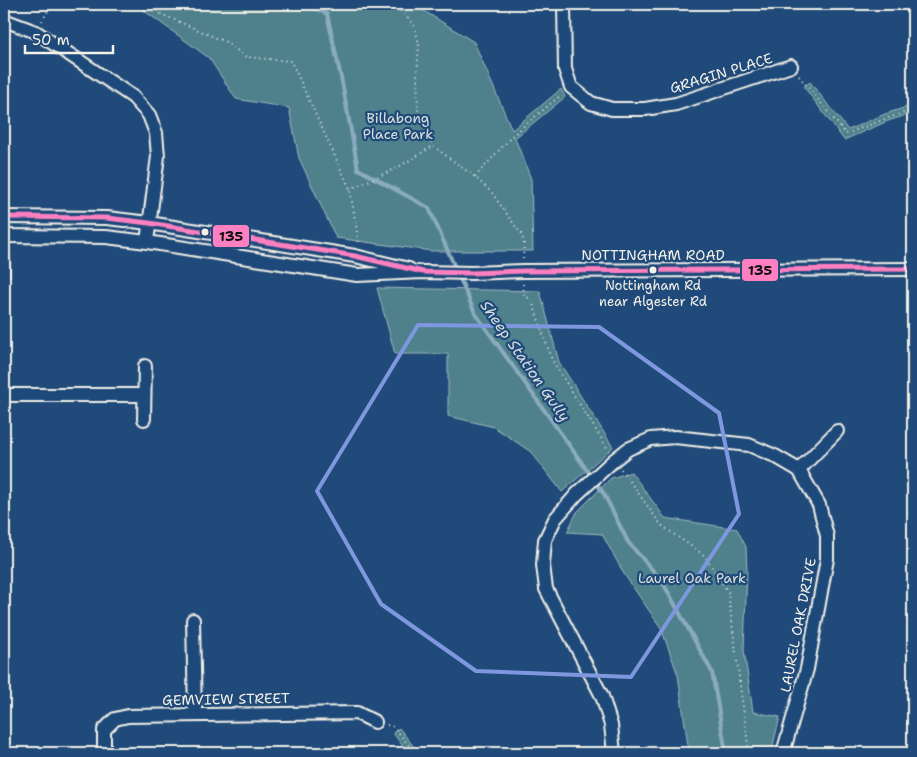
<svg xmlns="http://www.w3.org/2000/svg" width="917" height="757" font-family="'Shantell Sans',sans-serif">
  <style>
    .green { fill: #4f818d; stroke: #a2b9ba }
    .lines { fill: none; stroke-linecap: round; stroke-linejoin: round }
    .stream { stroke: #8babbe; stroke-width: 4 }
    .building { fill: #5a79a6; stroke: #f4f1e8 }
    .minor-casing { stroke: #f4f1e8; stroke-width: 16 }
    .path { stroke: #f4f1e8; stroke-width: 2; stroke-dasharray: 1 4; stroke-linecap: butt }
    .minor { stroke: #1f4a7a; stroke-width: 12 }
    .bus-1-casing { stroke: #1f4a7a; stroke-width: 9 }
    .bus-1 { stroke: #ff80c0; stroke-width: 5 }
    .marked { fill: none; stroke: #7e97df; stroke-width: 4; stroke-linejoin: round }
    .bus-dot { fill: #f4f1e8; stroke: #1f4a7a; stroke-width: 2 }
    .labels { text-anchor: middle; stroke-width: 4.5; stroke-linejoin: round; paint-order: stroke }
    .bus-label { font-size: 13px; fill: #f4f1e8; stroke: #1f4a7a }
    .street-label { font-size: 14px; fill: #f4f1e8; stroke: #1f4a7a }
    .park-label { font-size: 14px; fill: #dbe0da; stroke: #1f4a7a }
    .water-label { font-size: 15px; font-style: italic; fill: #dadfde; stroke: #1f4a7a }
    .line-badge { stroke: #1f4a7a; stroke-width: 2 }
    .pale-badge-label { font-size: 14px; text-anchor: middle; font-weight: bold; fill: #111 }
  </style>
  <rect width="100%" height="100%" fill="#1f4a7a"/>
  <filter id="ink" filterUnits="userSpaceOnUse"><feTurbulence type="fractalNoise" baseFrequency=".02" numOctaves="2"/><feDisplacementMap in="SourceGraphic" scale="10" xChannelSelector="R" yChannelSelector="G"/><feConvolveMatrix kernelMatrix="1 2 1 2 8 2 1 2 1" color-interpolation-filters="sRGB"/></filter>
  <g filter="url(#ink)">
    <!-- green -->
    <path class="green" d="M 135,4 L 413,4 L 474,42 L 512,130 L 561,89 L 565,97 L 515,138 L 531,179 L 533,251 L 431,251 L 336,238 L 299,158 L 289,108 L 236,99 L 209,58 Z
      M 810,82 L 848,130 L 885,114 L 913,105 L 913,113 L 888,121 L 844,140 L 804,87 Z
      M 377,288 L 540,291 L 559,362 L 613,447 L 562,492 L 531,452 L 494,427 L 448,416 L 448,354 L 395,354 Z
      M 631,472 L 665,518 L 737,529 L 746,547 L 747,571 L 744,650 L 753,712 L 780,717 L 771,753 L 689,753 L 678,675 L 661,628 L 624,574 L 602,534 L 567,532 L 577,512 L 611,478 Z
      M 399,728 L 419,753 L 408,753 L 393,733 Z"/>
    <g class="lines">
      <!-- stream -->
      <path class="stream" d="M 305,4 L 327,14 L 342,82 L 358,169 L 429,208 L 475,313 L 604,494 L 628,542 L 662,581 L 712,672 L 726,753"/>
    </g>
    <!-- building -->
    <path class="building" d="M 4,254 L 10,254 L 10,277 L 7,277 L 7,279 L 4,279 Z"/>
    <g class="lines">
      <!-- minor casing -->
      <g class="minor-casing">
        <path id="minor" d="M 564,4 L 565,69 L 571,87 L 591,103 L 612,109 L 645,109 L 676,104 L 791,66
          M 4,20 L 36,32 L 133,97 L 149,115 L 156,133 L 158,156 L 147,242
          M 4,217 L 107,218 L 149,223 L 355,256 L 409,269
          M 4,236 L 106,237 L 147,242 L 357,275 L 423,272 L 472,273 L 523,271 L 913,269
          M 4,395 L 144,395
          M 144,419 L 145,366
          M 799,470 L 837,431
          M 193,620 L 195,714
          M 104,753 L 104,730 L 115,719 L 128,716 L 357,713 L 375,722
          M 614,753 L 611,725 L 602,696 L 546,589 L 543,565 L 545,540 L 555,519 L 577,494 L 614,460 L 628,449 L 651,439 L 675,437 L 749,445 L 775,456 L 799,470 L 819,505 L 827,536 L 827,559 L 807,669 L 783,753"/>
      </g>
      <!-- path -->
      <path class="path" d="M 149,4 L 161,14 L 226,42 L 246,57 L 291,61 L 350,189 L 359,244
        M 393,4 L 406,16 L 415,27 L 419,44 L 417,73 L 418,112 L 433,146 L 475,177 L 492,193 L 521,234 L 524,242 L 523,259
        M 42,21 L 52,4
        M 799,76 L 846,134 L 885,119 L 913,110
        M 475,177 L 512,136 L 561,95
        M 350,189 L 395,169 L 433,146
        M 523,284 L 524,294 L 532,301 L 552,360 L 609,451
        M 621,469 L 661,525 L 705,556 L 728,592 L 749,753
        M 387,725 L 394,727 L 415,753"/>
      <!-- minor -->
      <use href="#minor" class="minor"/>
      <!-- bus-1 casing -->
      <g class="bus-1-casing">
        <path id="bus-1" d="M 4,217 L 107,218 L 149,223 L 355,256 L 423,272 L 472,273 L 523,271 L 913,269"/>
      </g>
      <!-- bus-1 -->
      <use href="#bus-1" class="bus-1"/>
    </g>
  </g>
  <!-- marked area -->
  <path class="marked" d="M 418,325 L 599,327 L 719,413 L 739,514 L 631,677 L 476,671 L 381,604 L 317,491 Z"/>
  <!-- markers -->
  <g class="bus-dot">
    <circle cx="205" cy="232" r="4.5"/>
    <circle cx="653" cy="270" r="4.5"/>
  </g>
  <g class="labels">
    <!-- bus labels -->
    <g class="bus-label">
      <text x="653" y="290">Nottingham Rd<tspan x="653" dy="16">near Algester Rd</tspan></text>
    </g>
    <!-- street labels -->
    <g class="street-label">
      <text transform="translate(721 73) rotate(-17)" y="5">GRAGIN PLACE</text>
      <text x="653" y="260">NOTTINGHAM ROAD</text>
      <text transform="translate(798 625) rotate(-79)" y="5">LAUREL OAK DRIVE</text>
      <text transform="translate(226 699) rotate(-1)" y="5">GEMVIEW STREET</text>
    </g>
    <!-- park labels -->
    <g class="park-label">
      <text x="398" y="123">Billabong<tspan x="398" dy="16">Place Park</tspan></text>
      <text x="692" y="583">Laurel Oak Park</text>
    </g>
    <!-- water labels -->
    <g class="water-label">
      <text transform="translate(525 361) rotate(55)" y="5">Sheep Station Gully</text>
    </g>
  </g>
  <g class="line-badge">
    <rect x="212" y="224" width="38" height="24" rx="5" fill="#ff80c0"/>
    <rect x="741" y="258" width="38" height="24" rx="5" fill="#ff80c0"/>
  </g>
  <g class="pale-badge-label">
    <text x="231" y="241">135</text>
    <text x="760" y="275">135</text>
  </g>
  <!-- margin -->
  <rect width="917" height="757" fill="none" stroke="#1f4a7a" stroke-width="20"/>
  <rect x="10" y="10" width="897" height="737" fill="none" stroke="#f4f1e8" stroke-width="2" filter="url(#ink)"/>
  <!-- scale -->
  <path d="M25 45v8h88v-8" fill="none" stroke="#f4f1e8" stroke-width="2.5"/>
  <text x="32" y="45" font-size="15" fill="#f4f1e8" stroke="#1f4a7a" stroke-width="4" paint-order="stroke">50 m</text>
</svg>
